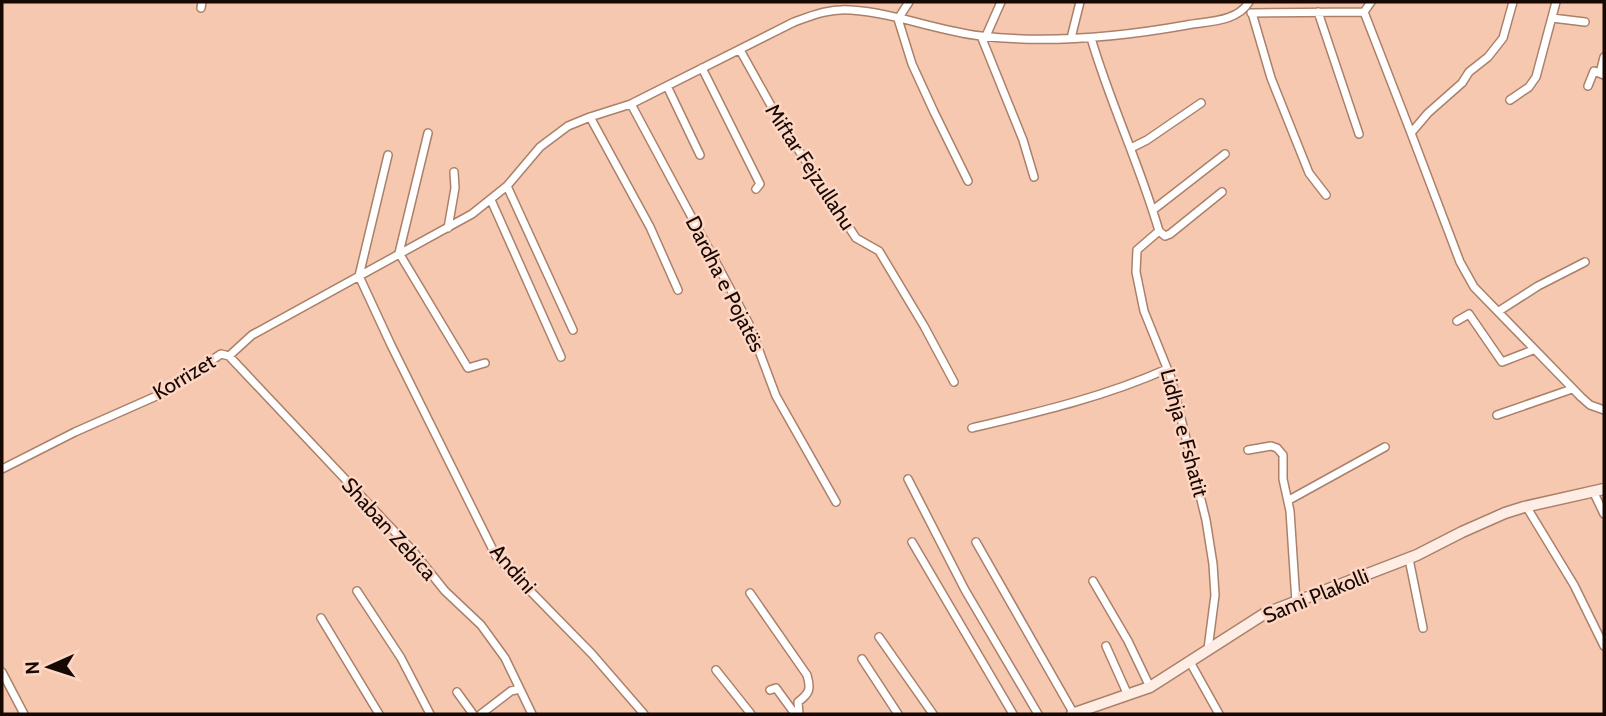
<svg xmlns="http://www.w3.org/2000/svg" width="1606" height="716" font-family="Cabin,sans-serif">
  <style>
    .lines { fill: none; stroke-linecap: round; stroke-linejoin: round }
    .street-casing { stroke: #ab806a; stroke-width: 10 }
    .secondary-casing { stroke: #ab806a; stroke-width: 13 }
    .street { stroke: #fff; stroke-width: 7 }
    .secondary { stroke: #feede4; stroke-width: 10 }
    .labels { text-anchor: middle; stroke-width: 5; stroke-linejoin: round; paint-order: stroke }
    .street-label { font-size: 21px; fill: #170803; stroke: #fdd7c4 }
  </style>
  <rect width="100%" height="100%" fill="#f7c8b0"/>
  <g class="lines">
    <!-- street casing -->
    <g class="street-casing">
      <path id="street" d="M 201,8 L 202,2
        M 1318,12 L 1359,134
        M 1364,12 L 1411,133 L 1428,113 L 1462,83 L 1469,72 L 1488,57 L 1503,38 L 1513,2
        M 1364,12 L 1371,2
        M 1251,13 L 1364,12
        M 1252,13 L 1271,78 L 1309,173 L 1326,195
        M 1552,18 L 1585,22
        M 898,19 L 912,64 L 934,112 L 968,181
        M 898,19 L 909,2
        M 981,36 L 1023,140 L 1034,177
        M 986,36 L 1001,2
        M 1071,38 L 1080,2
        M 1091,38 C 1110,103 1140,165 1159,231 L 1165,236 L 1170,234 L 1222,192
        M 740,50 L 779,120 L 856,238 L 879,251 L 924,326 L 954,382
        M 702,68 L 760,184 L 756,189
        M 1600,73 L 1604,57
        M 667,86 L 700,155
        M 1588,86 L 1594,71 L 1604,75
        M 1510,100 L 1529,87 L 1536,77 L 1556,2
        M 631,104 L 749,324 L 776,396 L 836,502
        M 590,117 L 650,227 L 678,290
        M 1411,133 L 1460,262 L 1474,287 L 1581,397 L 1590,405 L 1604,410
        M 1131,148 L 1147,140 L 1201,103
        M 507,186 L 573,330
        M 491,200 L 561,357
        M 1153,210 L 1225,154
        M 448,228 L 455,188 L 454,172
        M 1159,231 L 1137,250 L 1136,272 L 1144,311 L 1171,378 L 1206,520 L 1213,564 L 1215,595 L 1208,649
        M 399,253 L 468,368 L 485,363
        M 399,253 L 428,133
        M 359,276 L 391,345 L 496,556 L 592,654 L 644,714
        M 359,276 L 388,155
        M 1499,311 L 1538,286 L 1585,262
        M 1457,321 L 1469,314 L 1502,362 L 1533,350
        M 229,356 L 412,550 L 445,591 L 481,625 L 505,658 L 532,714
        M 1497,415 L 1572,389
        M 972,428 C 1039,412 1104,397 1167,369
        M 1248,450 L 1271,446 L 1277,448 L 1283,455 L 1283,479 L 1290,511 L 1296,602
        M 2,469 L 75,432 L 161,394 L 221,354 L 229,356 L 252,335 L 472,214 L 507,186 L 540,147 L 568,126 L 590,117 L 631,104 L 794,22 C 813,15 831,8 851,10 C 895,13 938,31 981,36 C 1050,44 1120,37 1187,25 C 1209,21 1237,22 1249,2
        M 908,479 L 965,590 L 1038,714
        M 1593,491 L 1604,514
        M 1289,500 L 1385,447
        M 1526,506 L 1574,585 L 1604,646
        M 912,542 L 1013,714
        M 976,542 L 1074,714
        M 1409,559 L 1423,628
        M 1093,581 L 1128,641 L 1150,687
        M 357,591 L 401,658 L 430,714
        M 750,593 L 807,675 C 811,689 810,693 798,702 L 799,714
        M 321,618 L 379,714
        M 879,637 L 933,714
        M 1106,646 L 1127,693
        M 862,659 L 898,714
        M 1190,662 L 1219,714
        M 716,670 L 751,714
        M 2,672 L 24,714
        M 770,690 L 776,688 L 795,714
        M 457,692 L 473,714
        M 481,714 L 511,691 L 520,689"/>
    </g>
    <!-- secondary casing -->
    <g class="secondary-casing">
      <path id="secondary" d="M 1072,714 L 1150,687 L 1264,614 L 1417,555 L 1462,532 L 1505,513 L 1524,507 L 1604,489"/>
    </g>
    <!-- street -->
    <use href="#street" class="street"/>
    <!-- secondary -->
    <use href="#secondary" class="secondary"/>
  </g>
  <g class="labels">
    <!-- street labels -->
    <g class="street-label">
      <text transform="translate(810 167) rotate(57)" y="7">Miftar Fejzullahu</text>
      <text transform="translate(725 284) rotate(63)" y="7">Dardha e Pojatës</text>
      <text transform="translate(184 377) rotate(-31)" y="7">Korrizet</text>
      <text transform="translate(1184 433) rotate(75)" y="7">Lidhja e Fshatit</text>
      <text transform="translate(389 529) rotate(48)" y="7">Shaban Zebica</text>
      <text transform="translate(513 569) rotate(49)" y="7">Andini</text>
      <text transform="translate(1316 596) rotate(-22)" y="7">Sami Plakolli</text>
    </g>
  </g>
  <!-- border -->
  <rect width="1606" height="716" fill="none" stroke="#170803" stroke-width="7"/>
  <!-- north arrow -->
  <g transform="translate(49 667) rotate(267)" stroke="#fdd7c4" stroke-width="5" paint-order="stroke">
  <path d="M0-5L12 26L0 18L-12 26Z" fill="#170803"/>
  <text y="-10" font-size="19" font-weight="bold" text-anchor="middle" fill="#170803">N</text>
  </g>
</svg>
